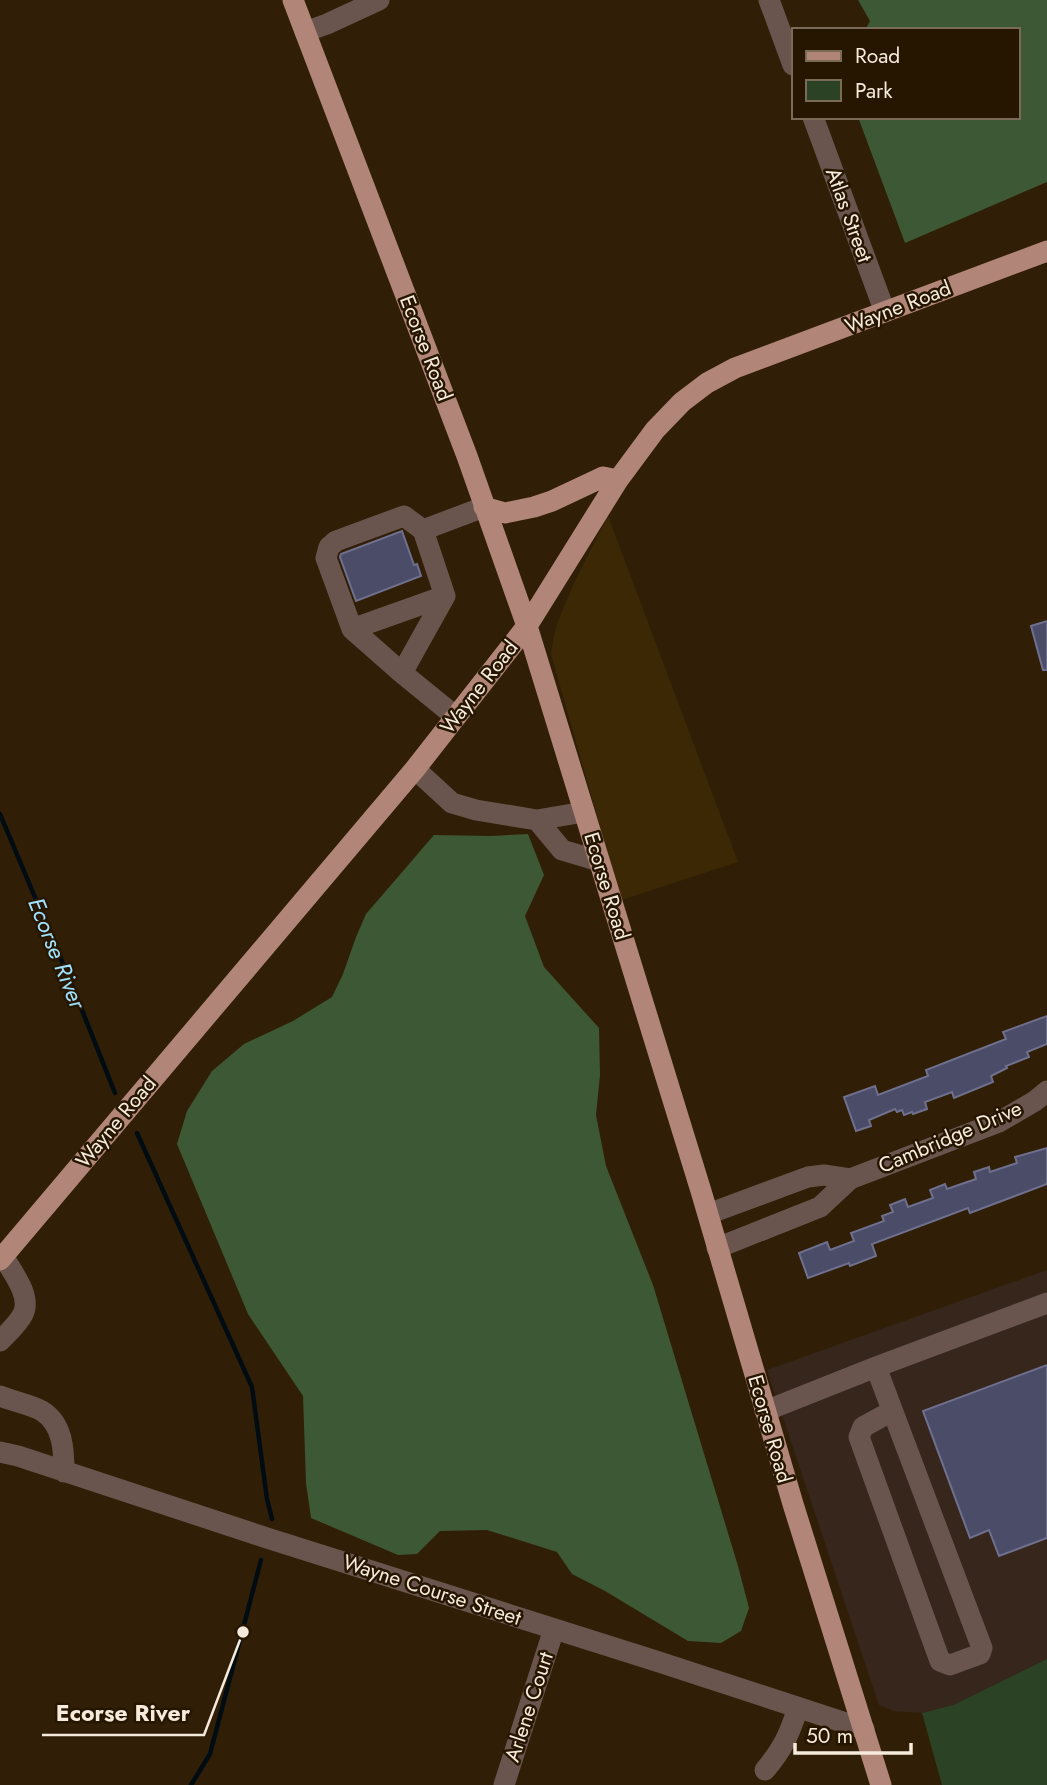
<svg xmlns="http://www.w3.org/2000/svg" width="1047" height="1785" font-family="Jost,sans-serif">
  <style>
    .built { fill: #3d2806 }
    .industrial { fill: #36261c }
    .green { fill: #2b4224 }
    .forest { fill: #3d5834 }
    .lines { fill: none; stroke-linecap: round; stroke-linejoin: round }
    .stream { stroke: #000c12; stroke-width: 4.5 }
    .building { fill: #4b4c68; stroke: #6f708e; stroke-width: 2 }
    .minor { stroke: #6a554e; stroke-width: 21 }
    .major { stroke: #b18678; stroke-width: 21 }
    .labels { text-anchor: middle; stroke-width: 5; stroke-linejoin: round; paint-order: stroke }
    .street-label { font-size: 21px; fill: #f5eadb; stroke: #261600 }
    .water-label { font-size: 23px; font-style: italic; fill: #a0e3fe; stroke: #261600 }
    .leader { fill: none; stroke: #f5eadb; stroke-width: 2.5 }
    .callout-dot { fill: #f5eadb; stroke: #261600; stroke-width: 2.5 }
    .callout-label { font-size: 23px; text-anchor: middle; font-weight: bold; fill: #f5eadb; stroke: #261600; stroke-width: 5; stroke-linejoin: round; paint-order: stroke }
  </style>
  <rect width="100%" height="100%" fill="#301f06"/>
  <!-- built -->
  <path class="built" d="M 608,516 L 738,862 L 621,900 L 551,654 L 553,640 L 557,624 L 573,585 Z"/>
  <!-- industrial -->
  <path class="industrial" d="M 1047,1270 L 1047,1659 L 953,1705 L 922,1713 L 893,1711 L 879,1705 L 767,1370 Z"/>
  <!-- green -->
  <path class="green" d="M 1047,1659 L 1047,1785 L 942,1785 L 922,1713 L 953,1705 Z"/>
  <!-- forest -->
  <path class="forest" d="M 858,0 L 1047,0 L 1047,182 L 905,243 L 858,117 L 1017,117 L 1017,30 L 865,30 L 870,21 Z
    M 528,834 L 544,875 L 525,916 L 544,967 L 599,1028 L 600,1075 L 596,1115 L 606,1166 L 653,1285 L 738,1566 L 749,1608 L 741,1631 L 721,1643 L 688,1641 L 605,1591 L 572,1574 L 557,1552 L 487,1530 L 440,1531 L 417,1554 L 398,1555 L 311,1518 L 306,1483 L 303,1396 L 248,1314 L 177,1144 L 187,1111 L 212,1071 L 244,1044 L 293,1021 L 332,997 L 343,974 L 356,937 L 366,914 L 434,835 L 491,836 Z"/>
  <g class="lines">
    <!-- stream -->
    <path class="stream" d="M 0,814 L 74,990 L 115,1093
      M 137,1133 L 252,1387 L 267,1499 L 272,1519
      M 191,1785 L 210,1754 L 261,1560"/>
  </g>
  <!-- building -->
  <path class="building" d="M 402,531 L 414,565 L 417,564 L 421,576 L 356,601 L 340,557 L 341,554 Z
    M 1047,621 L 1047,670 L 1043,670 L 1031,626 Z
    M 1047,1016 L 1047,1044 L 1027,1052 L 1029,1057 L 1006,1066 L 1007,1068 L 991,1076 L 993,1082 L 954,1098 L 952,1092 L 925,1102 L 927,1109 L 913,1114 L 912,1112 L 904,1115 L 902,1110 L 897,1112 L 895,1109 L 869,1120 L 871,1126 L 856,1131 L 844,1097 L 875,1086 L 878,1095 L 928,1076 L 926,1070 L 1006,1039 L 1003,1032 Z
    M 1047,1148 L 1047,1184 L 970,1213 L 968,1208 L 872,1244 L 876,1256 L 850,1266 L 849,1263 L 808,1278 L 799,1253 L 827,1242 L 830,1250 L 854,1241 L 851,1233 L 884,1221 L 882,1216 L 893,1212 L 890,1205 L 905,1199 L 908,1207 L 933,1198 L 930,1190 L 945,1184 L 947,1189 L 976,1179 L 974,1172 L 989,1167 L 990,1172 L 1017,1163 L 1015,1157 Z
    M 1047,1365 L 1047,1538 L 999,1556 L 989,1530 L 970,1538 L 923,1411 Z"/>
  <g class="lines">
    <!-- minor -->
    <path class="minor" d="M 769,0 L 793,65
      M 305,32 L 327,24 L 379,0
      M 813,117 L 885,312
      M 352,629 L 445,596
      M 402,673 L 352,629 L 326,558 L 329,547 L 336,541 L 404,516 L 423,530
      M 456,717 L 402,673 L 445,596 L 423,530 L 484,507
      M 415,769 L 452,803 L 476,810 L 537,820 L 584,812
      M 537,820 L 562,850 L 599,861
      M 708,1214 L 808,1177 L 824,1175 L 850,1179
      M 717,1248 L 820,1207 L 850,1179 L 999,1122 L 1035,1101 L 1047,1091
      M 0,1341 C 8,1333 18,1324 23,1314 C 32,1296 12,1272 3,1256
      M 876,1367 L 982,1648 L 980,1654 L 950,1665 L 940,1661 L 859,1437 L 863,1427 L 892,1411
      M 0,1396 C 12,1401 32,1405 42,1411 C 63,1424 64,1450 64,1472
      M 765,1411 L 876,1367 L 1047,1303
      M 0,1452 L 18,1456 L 267,1538 L 656,1661 L 864,1729
      M 765,1770 C 783,1749 789,1735 798,1708
      M 504,1785 L 554,1629"/>
    <!-- major -->
    <path class="major" d="M 293,0 L 467,456 L 527,626 L 701,1191 L 793,1504 L 881,1785
      M 484,507 L 505,513 L 534,507 L 552,501 L 603,477 L 618,480
      M 0,1260 L 415,769 L 527,626 L 618,480 L 655,430 L 682,402 L 707,383 L 735,368 L 1047,251"/>
  </g>
  <g class="labels">
    <!-- street labels -->
    <g class="street-label">
      <text transform="translate(849 215) rotate(70)" y="7">Atlas Street</text>
      <text transform="translate(898 307) rotate(-21)" y="7">Wayne Road</text>
      <text transform="translate(426 348) rotate(69)" y="7">Ecorse Road</text>
      <text transform="translate(479 687) rotate(-52)" y="7">Wayne Road</text>
      <text transform="translate(607 886) rotate(73)" y="7">Ecorse Road</text>
      <text transform="translate(116 1122) rotate(-50)" y="7">Wayne Road</text>
      <text transform="translate(950 1137) rotate(-23)" y="7">Cambridge Drive</text>
      <text transform="translate(770 1429) rotate(74)" y="7">Ecorse Road</text>
      <text transform="translate(432 1590) rotate(18)" y="7">Wayne Course Street</text>
      <text transform="translate(529 1707) rotate(-72)" y="7">Arlene Court</text>
    </g>
    <!-- water labels -->
    <g class="water-label">
      <text transform="translate(57 953) rotate(68)" y="8">Ecorse River</text>
    </g>
  </g>
  <!-- callouts -->
  <path class="leader" d="M243 1632L204 1735H42"/>
  <circle class="callout-dot" cx="243" cy="1632" r="7"/>
  <g class="callout-label">
    <text x="123" y="1721">Ecorse River</text>
  </g>
  <!-- legend -->
  <rect x="792" y="28" width="228" height="91" fill="#261600" stroke="#796b58" stroke-width="2"/>
  <rect x="806" y="51" width="35" height="10" fill="#b18678" stroke="#796b58" stroke-width="2"/>
  <text x="855" y="63" font-size="21" fill="#f5eadb">Road</text>
  <rect x="806" y="80" width="35" height="21" fill="#2b4224" stroke="#796b58" stroke-width="2"/>
  <text x="855" y="98" font-size="21" fill="#f5eadb">Park</text>
  <!-- scale -->
  <path d="M795 1743v10h116v-10" fill="none" stroke="#f5eadb" stroke-width="3.5"/>
  <text x="806" y="1743" font-size="21" fill="#f5eadb" stroke="#261600" stroke-width="5" paint-order="stroke">50 m</text>
</svg>
